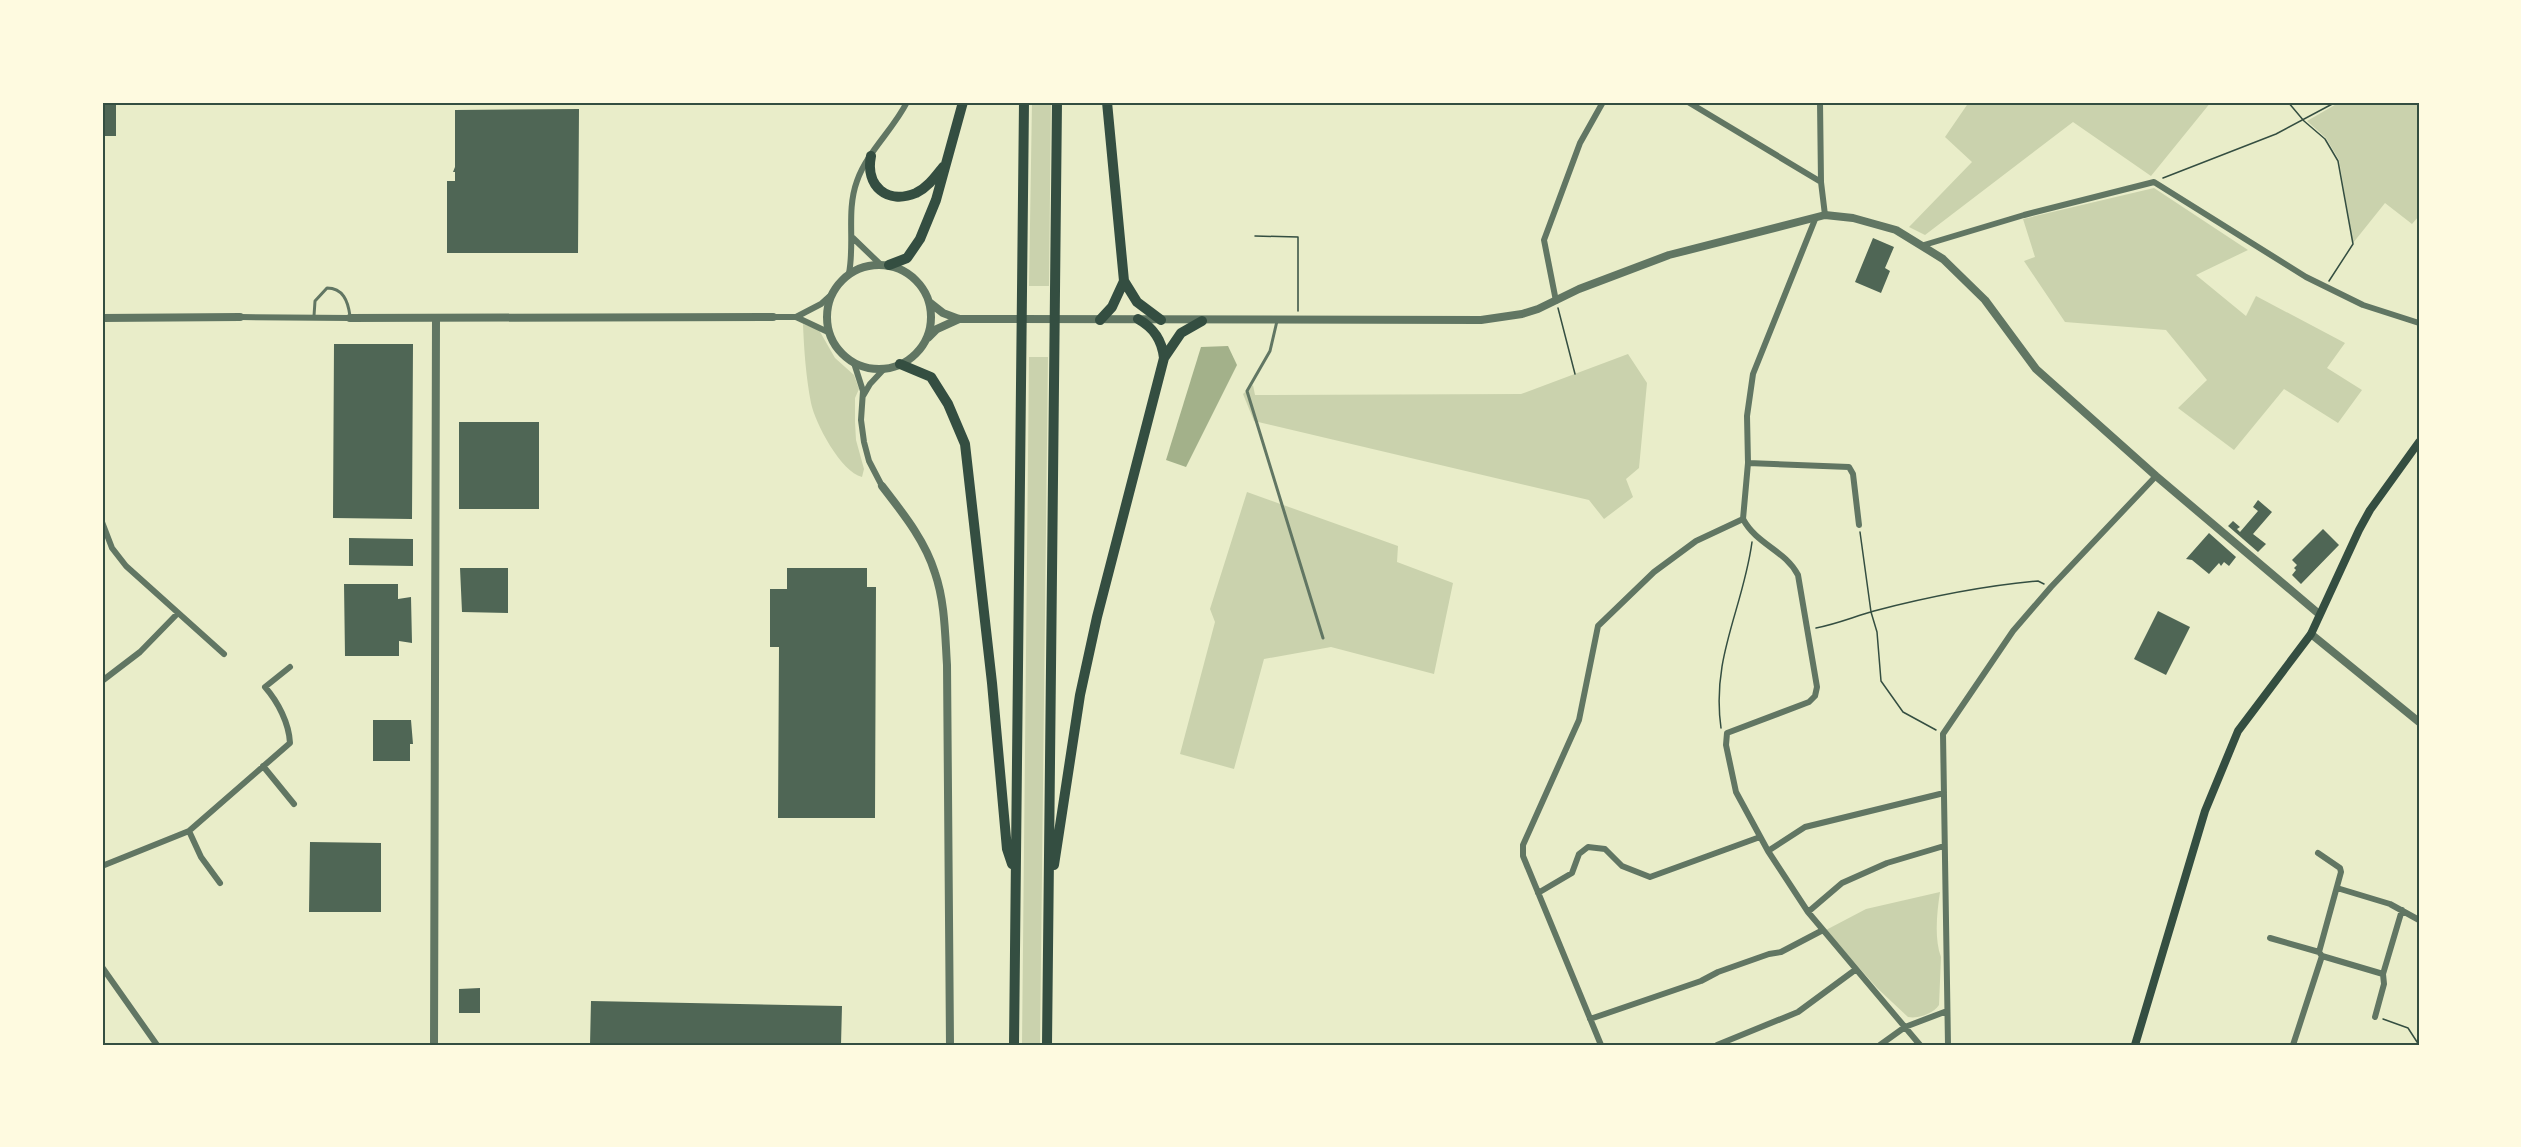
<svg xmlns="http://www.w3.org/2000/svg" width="2521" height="1147" font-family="Spectral,serif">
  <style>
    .green { fill: #cad2ad }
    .water { fill: #a3b18a }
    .building { fill: #4f6655 }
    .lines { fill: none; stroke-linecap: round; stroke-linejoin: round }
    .path { stroke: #344e41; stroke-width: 1.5 }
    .service { stroke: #617663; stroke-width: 3 }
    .minor { stroke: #617663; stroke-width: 6 }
    .tertiary { stroke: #617663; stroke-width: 8 }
    .secondary { stroke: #344e41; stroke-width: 8 }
    .motorway { stroke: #344e41; stroke-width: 10 }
    .neatline { fill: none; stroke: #344e41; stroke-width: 2 }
  </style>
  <rect width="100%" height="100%" fill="#e9edc9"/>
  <!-- green -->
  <path class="green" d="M 1032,102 L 1051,102 L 1049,286 L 1029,286 Z
    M 1969,102 L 2211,102 L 2151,176 L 2073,122 L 1925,235 L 1909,227 L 1972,162 L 1945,137 Z
    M 2340,102 L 2419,102 L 2419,216 L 2412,224 L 2385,203 L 2353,243 L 2339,160 L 2326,138 L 2307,121 Z
    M 2154,188 L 2248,250 L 2196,275 L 2246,316 L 2256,296 L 2345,343 L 2327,368 L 2362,390 L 2338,423 L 2284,389 L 2234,450 L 2178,408 L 2207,380 L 2166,330 L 2065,322 L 2024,261 L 2035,257 L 2023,219 Z
    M 803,324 L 819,330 L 835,358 L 854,375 L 859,389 L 855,398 L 855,422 L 856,440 L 864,469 L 862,477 C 841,472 815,423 811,403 C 806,377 804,350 803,324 Z
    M 1628,354 L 1647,383 L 1639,468 L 1626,479 L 1633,497 L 1604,519 L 1589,500 L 1254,421 L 1243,394 L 1253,385 L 1255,395 L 1521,394 Z
    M 1029,357 L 1048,357 L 1040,1045 L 1022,1045 Z
    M 1247,492 L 1398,546 L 1397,562 L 1453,583 L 1434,674 L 1331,647 L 1264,659 L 1234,769 L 1180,754 L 1215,622 L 1210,609 Z
    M 1940,892 C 1937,912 1934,938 1941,957 L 1939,1005 C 1933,1014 1918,1019 1908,1017 L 1877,988 L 1826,930 L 1866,909 Z"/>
  <!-- water -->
  <path class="water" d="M 1228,346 L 1237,365 L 1186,467 L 1166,460 L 1201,347 Z"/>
  <!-- building -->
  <path class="building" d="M 102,102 L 116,102 L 116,136 L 102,136 Z
    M 579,109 L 578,253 L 447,253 L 447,181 L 455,181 L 455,172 L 453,172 L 455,167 L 455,110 Z
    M 1873,238 L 1894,247 L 1885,268 L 1890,271 L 1881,293 L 1855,282 Z
    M 334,344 L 413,344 L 412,519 L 333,518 Z
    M 459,422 L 539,422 L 539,509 L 459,509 Z
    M 2258,500 L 2272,512 L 2253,534 L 2266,544 L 2258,552 L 2228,526 L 2233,521 L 2240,527 L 2237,529 L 2240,532 L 2258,511 L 2253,507 Z
    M 2323,529 L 2339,545 L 2301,584 L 2292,575 L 2296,570 L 2294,568 L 2297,565 L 2292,560 Z
    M 2209,533 L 2236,557 L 2229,566 L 2224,562 L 2221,566 L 2219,563 L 2209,574 L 2192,560 L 2186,559 Z
    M 349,538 L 413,539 L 413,566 L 349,565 Z
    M 460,568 L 508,568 L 508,613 L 462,612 Z
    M 787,568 L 867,568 L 867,587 L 876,587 L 875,818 L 778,818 L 779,647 L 770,647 L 770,589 L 787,589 Z
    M 344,584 L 398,584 L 398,599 L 411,597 L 412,643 L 399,641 L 399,656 L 345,656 Z
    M 2158,611 L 2190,627 L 2166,675 L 2134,659 Z
    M 373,720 L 411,720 L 413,744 L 410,744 L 410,761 L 373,761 Z
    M 310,842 L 381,843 L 381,912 L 309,912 Z
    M 480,988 L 480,1013 L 459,1013 L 459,989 Z
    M 591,1001 L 842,1006 L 841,1045 L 590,1045 Z"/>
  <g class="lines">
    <!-- path -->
    <path class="path" d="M 2288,102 L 2304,121 L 2325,139 L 2338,161 L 2353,244 L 2329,281
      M 2163,178 L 2276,134 L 2336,102
      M 1255,236 L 1298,237 L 1298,311
      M 1558,308 L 1575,374
      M 1860,532 L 1871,612 L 1877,632 L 1881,681 L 1903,712 L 1936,730
      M 1816,628 C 1837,624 1853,617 1874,611 C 1928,597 1982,586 2038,581 L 2044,584
      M 1721,728 C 1711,657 1743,609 1752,542
      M 2383,1019 L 2408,1028 L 2419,1045"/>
    <!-- service -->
    <path class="service" d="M 314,316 L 315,301 L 327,288 C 343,288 348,301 350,316
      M 1277,321 L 1270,351 L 1247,391 L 1323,638"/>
    <!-- minor -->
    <path class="minor" d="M 1688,102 L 1821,182
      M 1820,102 L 1821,182 L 1825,215
      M 853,238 L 880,264
      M 1924,245 L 2024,215 L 2154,182 L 2306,277 L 2363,305 L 2419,323
      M 849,273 C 855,243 846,211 857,181 C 867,152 893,130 907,102
      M 1556,301 L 1544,240 L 1580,143 L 1603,102
      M 240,317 L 350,318
      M 773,317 L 796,317 L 828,332
      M 796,317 L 821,304 L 831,295
      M 854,363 L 863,391 L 861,420 L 864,442 L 869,461 L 882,486
      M 863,396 L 870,384 L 884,369
      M 1748,463 L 1849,467 L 1853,474 L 1859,525
      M 1743,519 C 1757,545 1785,550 1798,575 L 1817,687 L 1815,696 L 1809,702 L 1727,733 L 1726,745 L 1736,792 L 1768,851 L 1808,912 L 1920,1045
      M 102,522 L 112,548 L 126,566 L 224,654
      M 102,681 L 140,652 L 178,613
      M 263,766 L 294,804
      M 189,831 L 201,857 L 220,883
      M 1768,851 L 1805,827 L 1944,793
      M 2318,853 L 2340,868 L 2341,872 L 2319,952 L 2322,956
      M 102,866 L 189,831 L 290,743 C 289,723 278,702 265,687 L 290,667
      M 2337,888 L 2390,904 L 2419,920
      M 1538,893 L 1572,873 L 1579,854 L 1588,847 L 1605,849 L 1622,866 L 1650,877 L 1760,837
      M 1808,912 L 1842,883 L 1887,863 L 1944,846
      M 2270,938 L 2319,952
      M 2322,956 L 2383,974 L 2384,984 L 2375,1017
      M 102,967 L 157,1045
      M 2383,974 L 2402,910
      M 1590,1019 L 1701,981 L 1718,972 L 1769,954 L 1781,952 L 1823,930
      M 1601,1045 L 1523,856 L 1523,845 L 1579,720 L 1598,626 L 1654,572 L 1696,541 L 1743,519 L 1748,463 L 1747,416 L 1753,374 L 1816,217
      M 1717,1045 L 1798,1012 L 1855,970
      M 1880,1045 L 1905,1027 L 1947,1011
      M 1948,1045 L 1943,734 L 2013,631 L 2051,587 L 2156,476
      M 2293,1045 L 2322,956"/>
    <!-- tertiary -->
    <path class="tertiary" d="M827 317a52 52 0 1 1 104 0a52 52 0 1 1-104 0Z
      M 929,302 L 943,313 L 959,319 L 1481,320 L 1522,314 L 1538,309 L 1579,289 L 1669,255 L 1825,215 L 1853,218 L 1896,230 L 1943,259 L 1985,300 L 2036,369 L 2156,476 L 2319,614
      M 102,318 L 240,317
      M 350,318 L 773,317
      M 928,338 L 937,329 L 959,319
      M 882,486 C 902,512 925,540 935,573 C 945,602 945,634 947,665 L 950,1045
      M 2311,634 L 2419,722
      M 434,1045 L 436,318"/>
    <!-- secondary -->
    <path class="secondary" d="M 2135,1045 L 2205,811 L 2238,731 L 2311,634 L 2359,530 L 2370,510 L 2419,442"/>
    <!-- motorway -->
    <path class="motorway" d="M 1107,102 L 1124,281 L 1137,302 L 1161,320
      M 871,156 C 865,186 887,205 916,193 C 928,187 935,177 943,167
      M 889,265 L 907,258 L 920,239 L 936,200 L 963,102
      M 1138,319 C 1154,328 1162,340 1164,358
      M 1100,320 L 1112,307 L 1124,281
      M 900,364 L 931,377 L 948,404 L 965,444 L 992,683 L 1007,849 L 1012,864
      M 1054,865 L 1080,695 L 1097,617 L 1164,358 L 1181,333 L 1202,321
      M 1014,1045 L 1024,102
      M 1047,1045 L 1057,102"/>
  </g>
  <!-- border -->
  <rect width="2521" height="1147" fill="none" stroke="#fefae0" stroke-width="207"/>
  <rect x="104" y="104" width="2314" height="940" class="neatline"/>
</svg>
